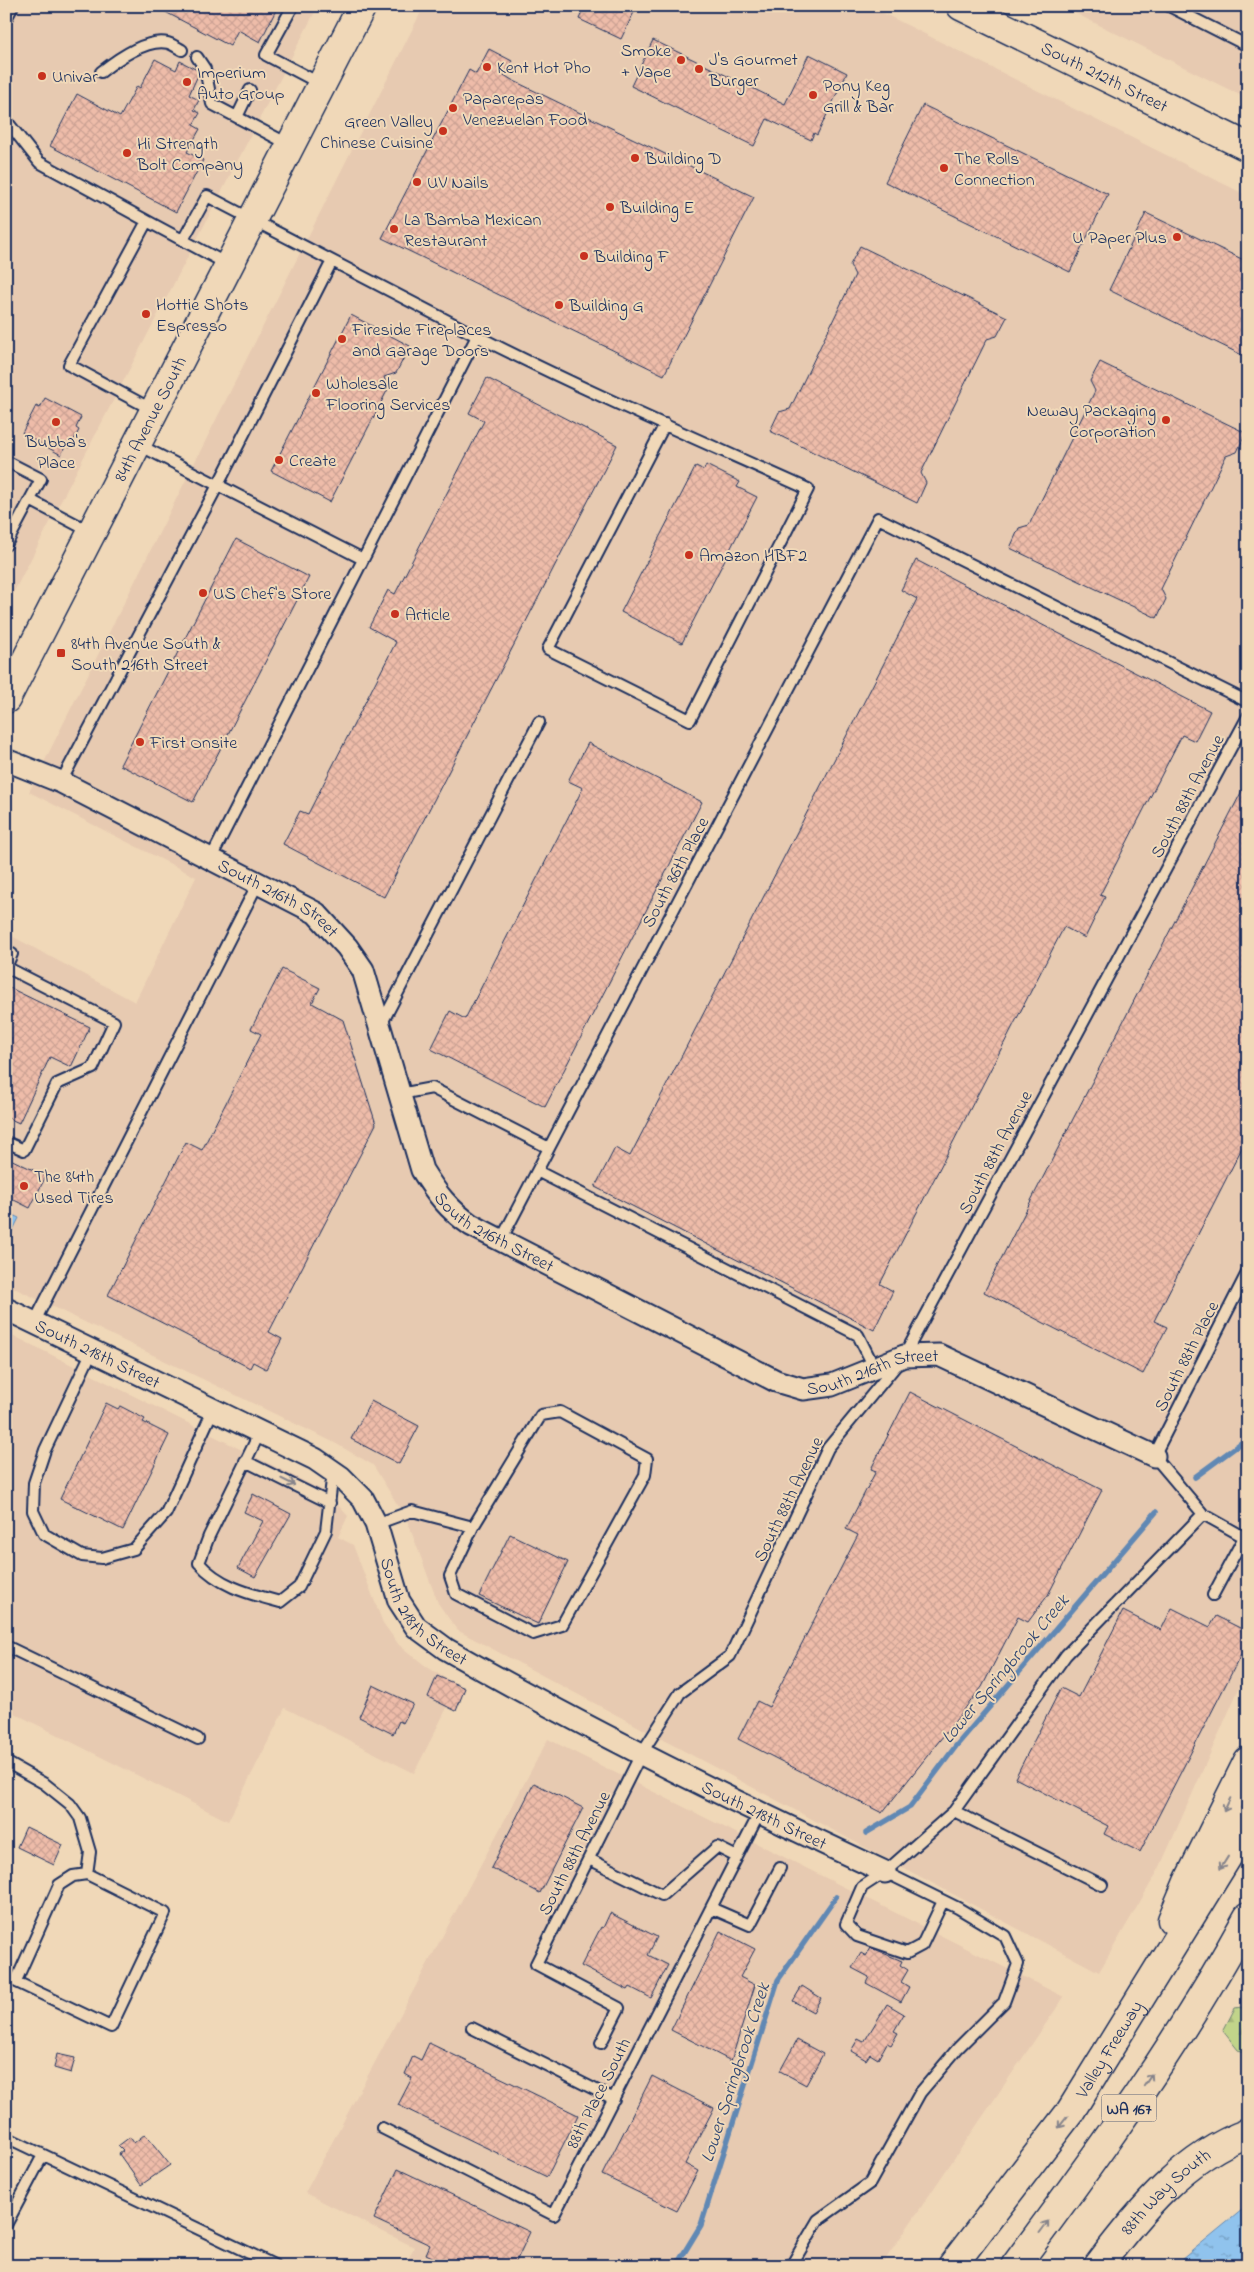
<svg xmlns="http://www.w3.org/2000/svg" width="1254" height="2272" font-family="'Indie Flower',sans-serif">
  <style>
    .built { fill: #e7cab1 }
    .forest { fill: url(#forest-firs); stroke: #6e8274 }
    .water { fill: url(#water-ripples); stroke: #6188b4 }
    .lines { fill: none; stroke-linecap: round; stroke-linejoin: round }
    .stream { stroke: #6188b4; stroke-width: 5.5 }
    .building { fill: url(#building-cross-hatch); stroke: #1b2f5e }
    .lane-casing { stroke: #1b2f5e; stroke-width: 14 }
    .street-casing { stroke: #1b2f5e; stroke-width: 25 }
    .secondary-casing { stroke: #1b2f5e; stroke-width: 31 }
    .primary-casing { stroke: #1b2f5e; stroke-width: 31 }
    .highway-casing { stroke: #1b2f5e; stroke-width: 31 }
    .lane { stroke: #f0d8b8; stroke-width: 10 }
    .street { stroke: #f0d8b8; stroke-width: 21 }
    .secondary { stroke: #f0d8b8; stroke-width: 28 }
    .primary { stroke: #f0d8b8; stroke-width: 28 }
    .highway { stroke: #f0d8b8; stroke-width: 28 }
    .oneway { stroke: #86848b }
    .poi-dot { fill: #c8321e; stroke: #f0d8b8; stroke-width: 2 }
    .labels { text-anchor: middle; stroke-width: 4; stroke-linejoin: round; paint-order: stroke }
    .shield { fill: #f0d8b8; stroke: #5b6279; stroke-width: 1 }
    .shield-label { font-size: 16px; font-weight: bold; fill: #1b2f5e }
    .poi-label { font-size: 18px; fill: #1b2f5e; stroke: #f0d8b8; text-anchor: start }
    .street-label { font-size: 18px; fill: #1b2f5e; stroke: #f0d8b8 }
    .water-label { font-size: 19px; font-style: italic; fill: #2d4573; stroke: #f0d8b8 }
  </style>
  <defs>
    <pattern id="forest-firs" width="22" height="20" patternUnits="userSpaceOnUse" patternTransform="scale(1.25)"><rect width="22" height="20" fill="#c1d48a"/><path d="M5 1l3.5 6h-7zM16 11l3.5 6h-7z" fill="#a5b67a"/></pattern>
    <pattern id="water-ripples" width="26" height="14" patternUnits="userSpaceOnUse" patternTransform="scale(1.25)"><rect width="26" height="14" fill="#90c3ed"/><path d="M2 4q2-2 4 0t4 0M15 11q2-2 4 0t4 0" fill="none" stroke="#759fc3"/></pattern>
    <pattern id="building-cross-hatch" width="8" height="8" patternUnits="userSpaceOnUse" patternTransform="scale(1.25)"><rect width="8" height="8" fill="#eebca9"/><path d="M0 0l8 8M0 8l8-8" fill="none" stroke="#cca294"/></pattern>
  </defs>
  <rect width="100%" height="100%" fill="#f0d8b8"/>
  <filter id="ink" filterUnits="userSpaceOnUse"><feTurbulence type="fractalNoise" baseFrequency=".02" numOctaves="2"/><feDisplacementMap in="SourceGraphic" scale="10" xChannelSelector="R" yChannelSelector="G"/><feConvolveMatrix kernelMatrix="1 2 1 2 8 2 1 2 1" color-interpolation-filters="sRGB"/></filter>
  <g filter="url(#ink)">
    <!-- built -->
    <path class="built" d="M 6,6 L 318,6 L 6,607 Z
      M 424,6 L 869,6 L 1248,196 L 1248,1668 L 1159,1869 L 1099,1972 L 457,1630 L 438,1603 L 407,1520 L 373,1465 L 333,1442 L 6,1284 L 6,933 L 135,1002 L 196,877 L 29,792 Z
      M 1061,6 L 1248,6 L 1248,99 L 1091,21 Z
      M 6,1332 L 326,1492 L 348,1516 L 338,1537 L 353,1545 L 383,1623 L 399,1645 L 427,1667 L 458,1686 L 414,1773 L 285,1708 L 228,1821 L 6,1709 Z
      M 548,1739 L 1064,1997 L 881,2266 L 405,2266 L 414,2247 L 305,2193 Z"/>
    <!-- forest -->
    <path class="forest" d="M 1248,2006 L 1248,2054 L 1238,2050 L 1223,2031 L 1235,2008 Z"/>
    <!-- water -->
    <path class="water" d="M 6,1212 L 19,1218 L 6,1244 Z
      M 1248,2205 L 1248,2266 L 1177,2266 L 1181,2260 Z"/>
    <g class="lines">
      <!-- stream -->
      <path class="stream" d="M 1195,1477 L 1248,1438
        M 866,1833 L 910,1807 L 956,1746 L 1156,1512
        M 676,2266 L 701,2225 L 778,1980 L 836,1897"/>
    </g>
    <!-- building -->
    <path class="building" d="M 154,6 L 278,6 L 260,42 L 238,30 L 230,46 Z
      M 585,6 L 637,6 L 621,39 L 579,19 Z
      M 653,40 L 785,104 L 809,54 L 847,73 L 817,135 L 814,133 L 811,140 L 767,119 L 754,146 L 631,86 Z
      M 489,49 L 512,61 L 504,75 L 512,80 L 754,197 L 664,375 L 382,238 L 469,70 L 476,74 Z
      M 155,59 L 176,70 L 180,61 L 197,70 L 199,73 L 189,95 L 199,100 L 194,110 L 200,113 L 193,125 L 200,129 L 187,152 L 203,160 L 176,212 L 50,146 L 77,94 L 120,117 L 137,86 L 140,88 Z
      M 923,105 L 1108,194 L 1070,272 L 885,182 Z
      M 1146,213 L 1248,262 L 1248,358 L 1109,290 Z
      M 860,246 L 1007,317 L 997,336 L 987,339 L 921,473 L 926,483 L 917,503 L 770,431 L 779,412 L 790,409 L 855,275 L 850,265 Z
      M 351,315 L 410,346 L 396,373 L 384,377 L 388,389 L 330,502 L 271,471 Z
      M 1100,362 L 1246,433 L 1237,452 L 1226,456 L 1161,589 L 1166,599 L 1157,618 L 1010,548 L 1019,528 L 1029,525 L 1095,391 L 1090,381 Z
      M 487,378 L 617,445 L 384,897 L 283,844 L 300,811 L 308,814 L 396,642 L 369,627 L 388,590 L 395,594 L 484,421 L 469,413 Z
      M 45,398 L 81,417 L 76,428 L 79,430 L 70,448 L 66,445 L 61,455 L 22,433 L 36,406 L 40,408 Z
      M 706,465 L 740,482 L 737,487 L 757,497 L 682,643 L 621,612 L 696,466 L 704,470 Z
      M 236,539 L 309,577 L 193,802 L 120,765 Z
      M 916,560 L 1210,711 L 1195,741 L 1182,735 L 1100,895 L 1105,897 L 1085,938 L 1064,927 L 880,1284 L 893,1291 L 874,1330 L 595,1187 L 615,1148 L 630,1156 L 917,599 L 901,590 Z
      M 588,743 L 702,802 L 545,1107 L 431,1049 L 450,1011 L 465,1019 L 583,788 L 568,781 Z
      M 1248,779 L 1248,1136 L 1154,1321 L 1167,1327 L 1143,1374 L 984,1292 Z
      M 282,969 L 320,988 L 312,1003 L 343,1020 L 376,1124 L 269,1332 L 282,1339 L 266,1369 L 253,1362 L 250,1368 L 108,1295 L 186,1142 L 202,1150 L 261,1034 L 251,1029 Z
      M 6,986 L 90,1027 L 71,1067 L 50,1057 L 19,1123 L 6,1117 L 6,1049 L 12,1038 L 6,1036 Z
      M 6,1157 L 46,1176 L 30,1208 L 6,1196 Z
      M 910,1392 L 1102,1490 L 1048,1595 L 1028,1622 L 1018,1617 L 982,1687 L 882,1813 L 738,1739 L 757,1701 L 769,1707 L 858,1535 L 846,1529 L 876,1471 L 871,1469 Z
      M 371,1401 L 419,1426 L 399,1464 L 351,1439 Z
      M 106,1403 L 118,1409 L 120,1406 L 145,1419 L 143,1422 L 169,1435 L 123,1530 L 60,1499 Z
      M 253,1494 L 291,1514 L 255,1577 L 238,1568 L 263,1521 L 244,1512 Z
      M 510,1534 L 568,1562 L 538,1624 L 479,1596 Z
      M 1172,1608 L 1210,1627 L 1216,1616 L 1248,1632 L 1248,1641 L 1140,1852 L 1104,1834 L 1108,1826 L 1015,1778 L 1061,1688 L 1079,1697 L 1123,1611 L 1161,1630 Z
      M 437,1676 L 465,1688 L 456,1711 L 428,1697 Z
      M 373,1685 L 413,1704 L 403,1723 L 399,1721 L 393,1734 L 359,1717 Z
      M 534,1783 L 583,1808 L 540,1893 L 491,1868 Z
      M 26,1827 L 63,1845 L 54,1865 L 17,1847 Z
      M 610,1913 L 657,1937 L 648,1955 L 668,1965 L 651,1998 L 630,1987 L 628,1990 L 581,1966 L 601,1927 L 603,1928 Z
      M 720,1931 L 755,1949 L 740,1977 L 755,1985 L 731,2061 L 671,2030 Z
      M 871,1948 L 902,1961 L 900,1965 L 908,1970 L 901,1982 L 909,1987 L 901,2002 L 866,1983 L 869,1977 L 852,1968 L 861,1953 L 866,1956 Z
      M 802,1986 L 821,1998 L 813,2012 L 793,2001 Z
      M 887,2004 L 904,2014 L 894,2031 L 898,2033 L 891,2045 L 887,2043 L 878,2059 L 870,2054 L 866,2060 L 851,2051 L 858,2039 L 864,2042 Z
      M 797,2040 L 823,2054 L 806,2085 L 780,2071 Z
      M 429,2043 L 578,2115 L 547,2177 L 398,2105 L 412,2078 L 405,2074 L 413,2056 L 421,2060 Z
      M 57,2054 L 75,2058 L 71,2073 L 54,2068 Z
      M 652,2076 L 714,2108 L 685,2164 L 698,2171 L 677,2211 L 602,2175 Z
      M 145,2134 L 170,2165 L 141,2185 L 119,2154 L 123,2151 L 118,2146 L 130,2137 L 134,2143 Z
      M 398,2169 L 530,2232 L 514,2266 L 451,2266 L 426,2254 L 430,2245 L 374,2219 Z"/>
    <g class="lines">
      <!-- lane casing -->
      <g class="lane-casing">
        <path id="lane" d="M 293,6 L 266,55 L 321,84
          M 1169,6 L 1248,46
          M 6,19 L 13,6
          M 197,57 L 205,69 L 212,104 L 290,145
          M 101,72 C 116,60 147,38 168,43 C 172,44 178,48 182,50
          M 237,117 L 250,90
          M 6,120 L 39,162 L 147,221 L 69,365 L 153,410
          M 147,221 L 227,264
          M 183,240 L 207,196 L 477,336 L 211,858
          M 477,336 C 585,391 697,439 808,489 L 690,720 L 548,649 L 665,424
          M 139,445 L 363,559
          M 6,461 L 41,479 L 6,545
          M 30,500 L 91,532
          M 61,782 L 218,485 L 332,261
          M 6,951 L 12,954 L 6,967
          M 6,967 L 114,1022 L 93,1068 L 57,1084 L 24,1150 L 6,1142
          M 381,1025 L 539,722
          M 400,1094 L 432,1088 L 549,1148
          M 537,1171 L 858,1335 L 874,1367
          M 501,1240 L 878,518 L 1248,702
          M 34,1323 L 258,883
          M 92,1351 L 45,1450 L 34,1483 L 33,1511 L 44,1534 L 82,1556 L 102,1558 L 134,1549 L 166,1513 L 213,1410
          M 260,1432 L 209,1536 L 199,1563 C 220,1587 251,1594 280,1602 L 299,1587 L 326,1531 L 333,1471
          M 245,1461 L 330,1503
          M 1203,1514 L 1244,1537 L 1213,1595
          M 376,1524 L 412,1511 L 473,1527 L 541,1415 L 560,1412 L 647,1459 L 645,1475 L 562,1625 L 533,1634 L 456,1594 L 450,1576 L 473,1527
          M 6,1646 L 198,1739
          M 6,1762 L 45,1784 L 70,1804 L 80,1818 L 90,1852 L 87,1874 L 165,1913 L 111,2027 L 6,1977
          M 954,1811 L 1102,1885
          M 589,1859 L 662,1895 L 717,1847 L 737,1857
          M 943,1901 L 922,1945 L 907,1953 L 857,1936 L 846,1924 L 862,1887 L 885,1872 L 954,1811 L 1066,1655 L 1203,1514 L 1154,1456 L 1248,1271
          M 711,1908 L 750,1925 L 780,1868
          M 16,1981 L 59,1885 L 73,1876 L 87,1874
          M 472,2028 L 614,2099
          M 601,2043 L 619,2008 L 536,1964 L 641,1754 L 680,1693 L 730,1656 L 828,1448 L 904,1356 L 1248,716
          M 382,2128 L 554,2215 L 759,1814
          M 6,2137 L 276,2266
          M 6,2225 L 43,2155
          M 791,2266 L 818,2220 L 870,2183 L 920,2093 L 958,2048 L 1004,2002 L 1018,1964 L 1005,1936 L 958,1908 L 885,1872"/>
      </g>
      <!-- street casing -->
      <g class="street-casing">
        <g id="street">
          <path id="s1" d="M 6,760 L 61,782 L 316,913 L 347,947 L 363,970 L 422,1170 C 437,1194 448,1209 471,1225 L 776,1381 L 803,1389 L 832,1385 L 904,1356 L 939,1355 L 1154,1456"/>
          <path id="s2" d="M 6,1309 L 315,1459 L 341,1477 L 363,1499 L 376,1524 L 399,1601 L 416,1627 L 446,1649 C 588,1730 736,1803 885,1872"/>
        </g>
      </g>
      <!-- secondary casing -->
      <g class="secondary-casing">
        <g id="secondary">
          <path id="s3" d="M 6,699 L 362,6"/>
          <path id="s4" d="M 1098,2266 C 1138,2213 1184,2156 1248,2133"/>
        </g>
      </g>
      <!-- primary casing -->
      <g class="primary-casing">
        <g id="primary">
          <path id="s5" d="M 961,6 L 1248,147"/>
        </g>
      </g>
      <!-- highway casing -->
      <g class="highway-casing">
        <g id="highway">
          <path d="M 1172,1920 L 1188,1882 L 1248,1761"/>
          <path id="s6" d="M 952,2266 L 1070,2112 L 1236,1843 L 1248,1820"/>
          <path d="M 1015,2266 C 1099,2153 1181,2040 1248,1917"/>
        </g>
      </g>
      <!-- lane -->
      <use href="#lane" class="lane"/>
      <!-- street -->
      <use href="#street" class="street"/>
      <!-- secondary -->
      <use href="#secondary" class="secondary"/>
      <!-- primary -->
      <use href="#primary" class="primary"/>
      <!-- highway -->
      <use href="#highway" class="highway"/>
    </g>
    <!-- one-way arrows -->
    <defs><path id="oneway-shaft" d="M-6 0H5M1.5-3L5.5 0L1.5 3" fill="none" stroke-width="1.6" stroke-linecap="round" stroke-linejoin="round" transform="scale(1.25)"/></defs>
    <g class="oneway">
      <use href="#oneway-shaft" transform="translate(288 1482) rotate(26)"/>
      <use href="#oneway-shaft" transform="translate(1227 1805) rotate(116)"/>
      <use href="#oneway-shaft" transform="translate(1224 1863) rotate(122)"/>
      <use href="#oneway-shaft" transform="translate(1148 2080) rotate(-56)"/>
      <use href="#oneway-shaft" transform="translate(1063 2122) rotate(128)"/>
      <use href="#oneway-shaft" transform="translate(1044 2227) rotate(-53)"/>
    </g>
  </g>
  <!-- markers -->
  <g class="poi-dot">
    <circle cx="681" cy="60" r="5"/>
    <circle cx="487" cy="67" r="5"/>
    <circle cx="699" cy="69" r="5"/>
    <circle cx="42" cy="76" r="5"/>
    <circle cx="187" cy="82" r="5"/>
    <circle cx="813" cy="95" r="5"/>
    <circle cx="453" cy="108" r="5"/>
    <circle cx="443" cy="131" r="5"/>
    <circle cx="127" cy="153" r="5"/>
    <circle cx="635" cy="158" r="5"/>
    <circle cx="944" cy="168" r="5"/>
    <circle cx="417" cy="182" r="5"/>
    <circle cx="610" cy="207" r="5"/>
    <circle cx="394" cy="229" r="5"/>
    <circle cx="1177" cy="237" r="5"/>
    <circle cx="584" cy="256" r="5"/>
    <circle cx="559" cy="305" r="5"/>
    <circle cx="146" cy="314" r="5"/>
    <circle cx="342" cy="339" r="5"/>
    <circle cx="316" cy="393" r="5"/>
    <circle cx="1166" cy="420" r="5"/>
    <circle cx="56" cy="422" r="5"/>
    <circle cx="279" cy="460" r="5"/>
    <circle cx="689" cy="555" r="5"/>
    <circle cx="203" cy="593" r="5"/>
    <circle cx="395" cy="614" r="5"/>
    <rect x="56" y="648" width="10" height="10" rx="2.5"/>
    <circle cx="140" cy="742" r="5"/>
    <circle cx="24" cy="1186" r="5"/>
  </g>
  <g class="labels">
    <!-- shield labels -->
    <rect class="shield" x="1101.5" y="2094.5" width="55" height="27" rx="4"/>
    <g class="shield-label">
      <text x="1129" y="2114">WA 167</text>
    </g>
    <!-- poi labels -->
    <g class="poi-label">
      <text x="671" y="56" text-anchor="end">Smoke<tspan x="671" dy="21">+ Vape</tspan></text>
      <text x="709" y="65">J's Gourmet<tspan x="709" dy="21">Burger</tspan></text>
      <text x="497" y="73">Kent Hot Pho</text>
      <text x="197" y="78">Imperium<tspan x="197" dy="21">Auto Group</tspan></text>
      <text x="52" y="82">Univar</text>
      <text x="823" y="91">Pony Keg<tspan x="823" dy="21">Grill &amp; Bar</tspan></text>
      <text x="463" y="104">Paparepas<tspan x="463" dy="21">Venezuelan Food</tspan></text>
      <text x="433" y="127" text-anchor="end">Green Valley<tspan x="433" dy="21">Chinese Cuisine</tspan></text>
      <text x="137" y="149">Hi Strength<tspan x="137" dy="21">Bolt Company</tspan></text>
      <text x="645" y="164">Building D</text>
      <text x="954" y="164">The Rolls<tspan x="954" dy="21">Connection</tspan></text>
      <text x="427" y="188">UV Nails</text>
      <text x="620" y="213">Building E</text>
      <text x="404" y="225">La Bamba Mexican<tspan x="404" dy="21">Restaurant</tspan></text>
      <text x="1167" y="243" text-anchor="end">U Paper Plus</text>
      <text x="594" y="262">Building F</text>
      <text x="156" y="310">Hottie Shots<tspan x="156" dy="21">Espresso</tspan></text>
      <text x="569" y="311">Building G</text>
      <text x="352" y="335">Fireside Fireplaces<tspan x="352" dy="21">and Garage Doors</tspan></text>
      <text x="326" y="389">Wholesale<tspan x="326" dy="21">Flooring Services</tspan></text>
      <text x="1156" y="416" text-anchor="end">Neway Packaging<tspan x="1156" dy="21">Corporation</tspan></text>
      <text x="56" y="447" text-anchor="middle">Bubba's<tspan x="56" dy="21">Place</tspan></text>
      <text x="289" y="466">Create</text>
      <text x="699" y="561">Amazon HBF2</text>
      <text x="213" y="599">US Chef's Store</text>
      <text x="405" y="620">Article</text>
      <text x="71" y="649">84th Avenue South &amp;<tspan x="71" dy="21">South 216th Street</tspan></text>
      <text x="150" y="748">First Onsite</text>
      <text x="34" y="1182">The 84th<tspan x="34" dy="21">Used Tires</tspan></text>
    </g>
    <!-- street labels -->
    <g class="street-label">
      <text dy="6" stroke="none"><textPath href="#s5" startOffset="160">South 212th Street</textPath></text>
      <text dy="6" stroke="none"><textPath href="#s3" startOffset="315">84th Avenue South</textPath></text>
      <text transform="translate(1187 796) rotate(-62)" y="6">South 88th Avenue</text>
      <text transform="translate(675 872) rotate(-62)" y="6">South 86th Place</text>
      <text dy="6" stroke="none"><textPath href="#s1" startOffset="306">South 216th Street</textPath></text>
      <text transform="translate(995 1152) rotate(-62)" y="6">South 88th Avenue</text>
      <text dy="6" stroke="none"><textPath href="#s1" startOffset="726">South 216th Street</textPath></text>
      <text dy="6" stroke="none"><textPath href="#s2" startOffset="102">South 218th Street</textPath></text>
      <text transform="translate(1186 1356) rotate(-63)" y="6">South 88th Place</text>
      <text dy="6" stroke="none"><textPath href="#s1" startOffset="1146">South 216th Street</textPath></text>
      <text transform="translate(788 1499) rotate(-64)" y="6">South 88th Avenue</text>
      <text dy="6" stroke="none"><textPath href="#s2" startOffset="538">South 218th Street</textPath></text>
      <text dy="6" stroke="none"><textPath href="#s2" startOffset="942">South 218th Street</textPath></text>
      <text transform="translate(574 1853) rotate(-63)" y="6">South 88th Avenue</text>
      <text dy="6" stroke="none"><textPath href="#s6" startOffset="268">Valley Freeway</textPath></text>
      <text transform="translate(598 2093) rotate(-63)" y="6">88th Place South</text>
      <text dy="6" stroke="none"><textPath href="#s4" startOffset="101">88th Way South</textPath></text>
    </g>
    <!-- water labels -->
    <g class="water-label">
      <text transform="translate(1004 1668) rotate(-50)" y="7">Lower Springbrook Creek</text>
      <text transform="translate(734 2072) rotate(-72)" y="7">Lower Springbrook Creek</text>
    </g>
  </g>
  <!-- margin -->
  <rect width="1254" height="2272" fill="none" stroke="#f0d8b8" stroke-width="25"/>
  <rect x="12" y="12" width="1229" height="2247" fill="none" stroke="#1b2f5e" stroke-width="2" filter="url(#ink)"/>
</svg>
